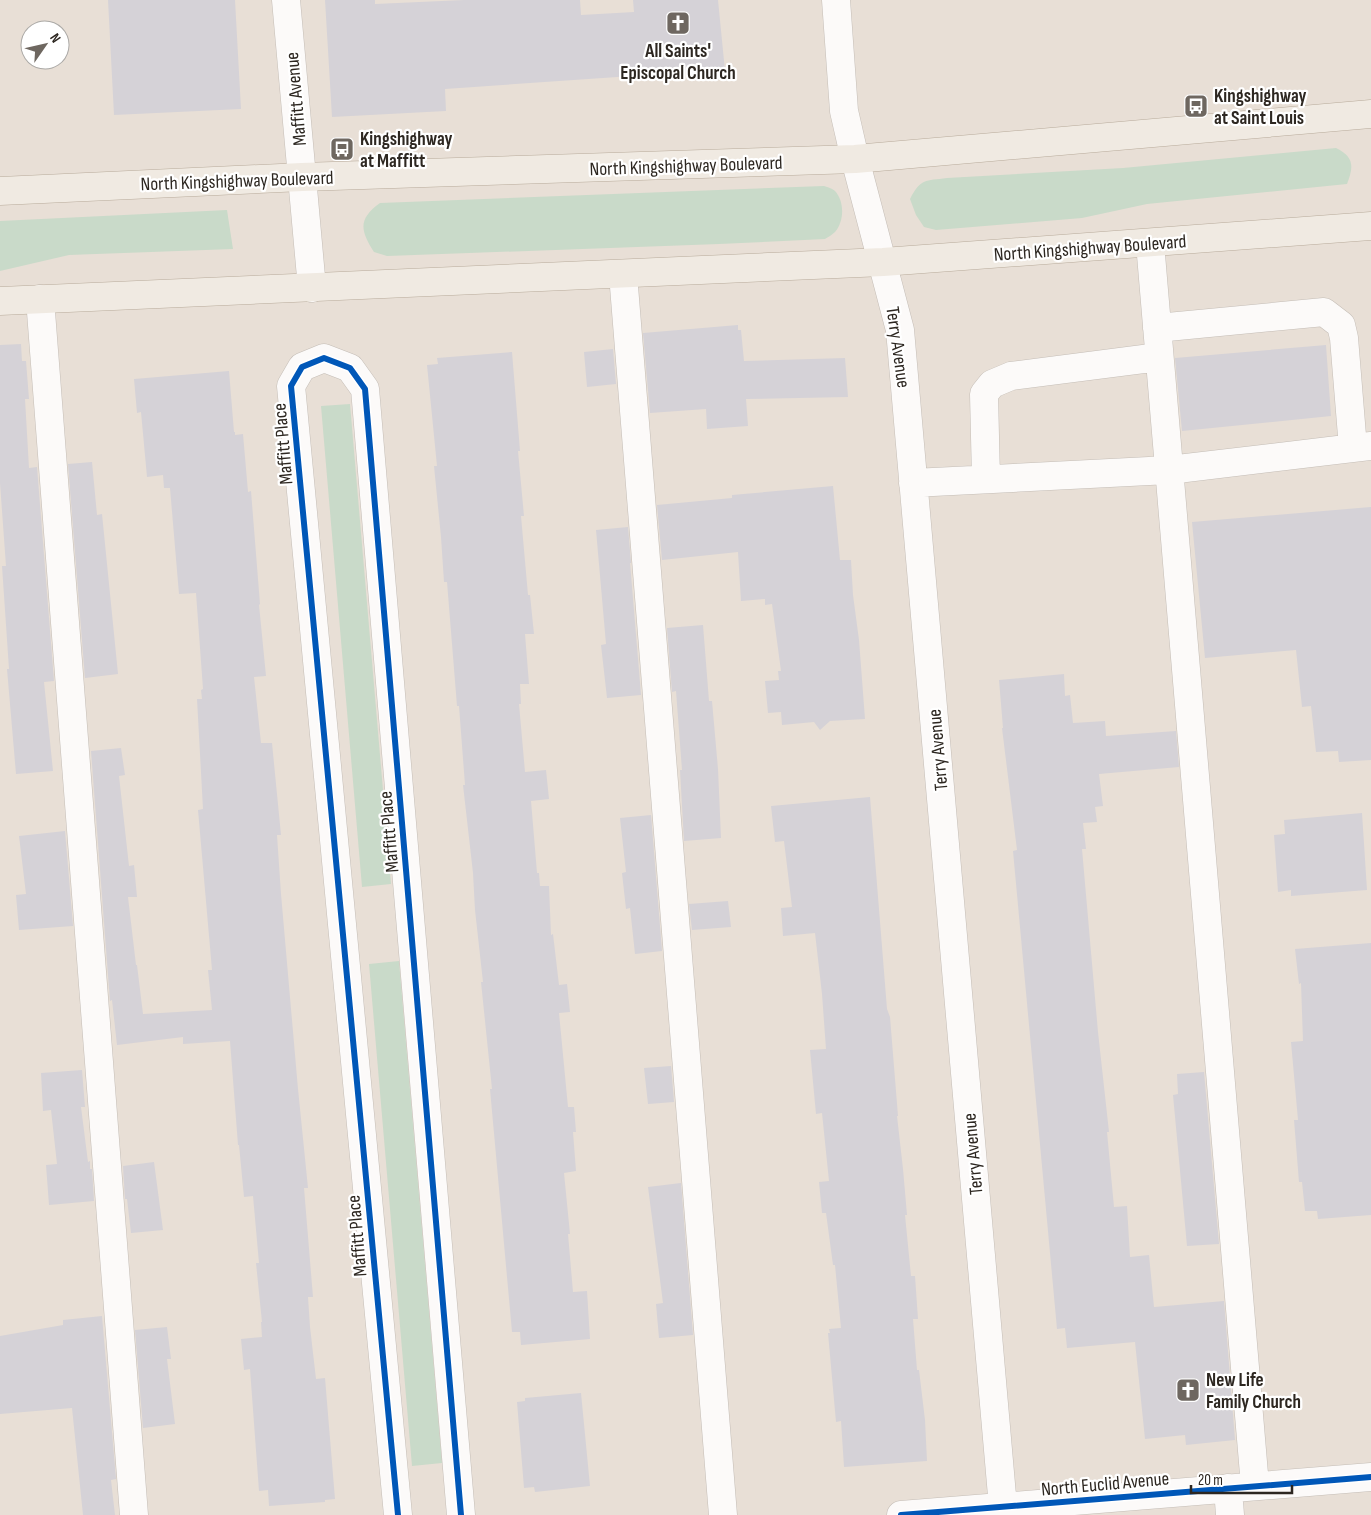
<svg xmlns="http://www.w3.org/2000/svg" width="1371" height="1515" font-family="'Sofia Sans Condensed',sans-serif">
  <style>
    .green { fill: #c9dac9 }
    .building { fill: #d5d2d7 }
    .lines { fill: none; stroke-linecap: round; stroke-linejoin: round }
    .minor-casing { stroke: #c4bdb6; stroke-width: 29 }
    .major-casing { stroke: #b8ab9b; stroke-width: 29 }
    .minor { stroke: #fcfaf9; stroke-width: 28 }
    .major { stroke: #f0eae2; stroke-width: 28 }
    .cycleway-casing { stroke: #fff; stroke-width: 9 }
    .cycleway { stroke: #0057b8; stroke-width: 6 }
    .labels { text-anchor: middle; stroke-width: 4.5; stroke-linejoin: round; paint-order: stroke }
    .poi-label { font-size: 19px; font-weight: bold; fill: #2d2721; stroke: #fff; text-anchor: start }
    .street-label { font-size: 19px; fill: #2d2721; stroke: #fff }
  </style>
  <rect width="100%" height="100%" fill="#e8dfd6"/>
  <!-- green -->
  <path class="green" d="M 1336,148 C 1354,157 1354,166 1347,184 L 1147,204 L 1082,218 L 936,230 L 924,227 L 916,215 L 910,199 C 921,178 925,181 947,178 L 1123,168 Z
    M 824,186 C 828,187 833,189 835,191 C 845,202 844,222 835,232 C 832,235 828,237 825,239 L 719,244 L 387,256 L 374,252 C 360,230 358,219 380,203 Z
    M 227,210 L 233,249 L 69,255 L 0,271 L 0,221 Z
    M 350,404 L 391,884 L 362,887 L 321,406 Z
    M 399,961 L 442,1463 L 412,1466 L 369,964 Z"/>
  <!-- building -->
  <path class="building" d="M 108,0 L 235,0 L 241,109 L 114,115 Z
    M 325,0 L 375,0 L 375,4 L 464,0 L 580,0 L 581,15 L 634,12 L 633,0 L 718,0 L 725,71 L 633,78 L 632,76 L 445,89 L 446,111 L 332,117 Z
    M 738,325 L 738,330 L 741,330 L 744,361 L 845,358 L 848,397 L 746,399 L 748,426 L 707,429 L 706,409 L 650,413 L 643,333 Z
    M 21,344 L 22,361 L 26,361 L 29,399 L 25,399 L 29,468 L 37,467 L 54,681 L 44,682 L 53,771 L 16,774 L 7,669 L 9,669 L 2,566 L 6,566 L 0,483 L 0,345 Z
    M 1326,345 L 1331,416 L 1182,431 L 1175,358 Z
    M 613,349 L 616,384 L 587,387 L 584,352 Z
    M 512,352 L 520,451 L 518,451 L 524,516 L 521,516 L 528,595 L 530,595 L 534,634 L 525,634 L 529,684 L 520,684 L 521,704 L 519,704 L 525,772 L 546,770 L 549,799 L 531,801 L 537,873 L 539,873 L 540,886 L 549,886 L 551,935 L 553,934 L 559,985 L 567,984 L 570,1012 L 559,1013 L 568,1107 L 574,1107 L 576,1132 L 573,1132 L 576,1171 L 564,1173 L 570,1234 L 568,1234 L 573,1292 L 587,1291 L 590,1339 L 521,1345 L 520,1332 L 512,1332 L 490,1089 L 492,1089 L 481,982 L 483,982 L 475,910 L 473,873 L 463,785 L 465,785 L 459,706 L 457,706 L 447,582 L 444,582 L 441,537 L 434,466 L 437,466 L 427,365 L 438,364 L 437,358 Z
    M 229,371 L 234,432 L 235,432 L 235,435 L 243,434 L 248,492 L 251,491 L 260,604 L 259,605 L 266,676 L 254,677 L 261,743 L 272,743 L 281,835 L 277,835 L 281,894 L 298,1089 L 308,1188 L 304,1188 L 313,1297 L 308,1297 L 310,1327 L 316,1379 L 325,1378 L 335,1499 L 325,1500 L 325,1502 L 269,1506 L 268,1490 L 259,1491 L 250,1369 L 244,1370 L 241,1339 L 262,1337 L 261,1322 L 262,1322 L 256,1263 L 259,1263 L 253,1196 L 244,1197 L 239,1145 L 238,1145 L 230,1041 L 183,1044 L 183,1037 L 117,1045 L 112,1000 L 110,1001 L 91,751 L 121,748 L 125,775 L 119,776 L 129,866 L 134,865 L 137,897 L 128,897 L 136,965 L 137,965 L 143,1014 L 212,1010 L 208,970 L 212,970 L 198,810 L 203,809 L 197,699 L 202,699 L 201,690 L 203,689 L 196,593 L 179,594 L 170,488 L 164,488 L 163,475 L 147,477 L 141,412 L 137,413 L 134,379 Z
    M 92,462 L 97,515 L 102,514 L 118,674 L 85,678 L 68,464 Z
    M 833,486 L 840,560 L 851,560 L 853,595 L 859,640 L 865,719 L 830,721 L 820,730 L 814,722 L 782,725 L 781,712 L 768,713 L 765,681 L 779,680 L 778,671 L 781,671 L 772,604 L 765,605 L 765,599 L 741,601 L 738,552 L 662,560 L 657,505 L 732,498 L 732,495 Z
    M 1371,507 L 1371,760 L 1339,762 L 1338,751 L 1316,752 L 1311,706 L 1302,707 L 1296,650 L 1205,658 L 1192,522 Z
    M 628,527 L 631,563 L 630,563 L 641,695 L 607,698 L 601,645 L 606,644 L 596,530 Z
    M 703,625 L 709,701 L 712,701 L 718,769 L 721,838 L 684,841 L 680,770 L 682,770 L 676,691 L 672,692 L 667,628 Z
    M 1064,674 L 1065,696 L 1070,695 L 1073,723 L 1105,721 L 1106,736 L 1176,731 L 1179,767 L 1099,774 L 1103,806 L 1095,807 L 1097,822 L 1083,823 L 1086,849 L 1082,849 L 1098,1032 L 1109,1132 L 1107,1132 L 1114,1207 L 1127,1206 L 1130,1257 L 1149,1255 L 1154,1307 L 1224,1301 L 1235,1440 L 1186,1445 L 1185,1435 L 1145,1439 L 1135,1342 L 1067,1348 L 1065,1328 L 1057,1329 L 1013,851 L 1017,850 L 1002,728 L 1003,728 L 999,680 Z
    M 870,797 L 887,1009 L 890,1017 L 898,1116 L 897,1116 L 903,1169 L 907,1215 L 905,1215 L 911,1276 L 915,1276 L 918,1319 L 913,1319 L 917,1370 L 919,1370 L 925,1420 L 927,1461 L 844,1467 L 841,1421 L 836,1422 L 828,1333 L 830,1333 L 829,1329 L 841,1328 L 835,1265 L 833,1265 L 826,1213 L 822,1213 L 819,1182 L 829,1181 L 822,1113 L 816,1114 L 810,1050 L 826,1049 L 822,994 L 815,933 L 783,936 L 781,908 L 792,907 L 784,841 L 775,842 L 771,806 Z
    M 1362,813 L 1367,890 L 1291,896 L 1291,890 L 1278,892 L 1274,835 L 1285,834 L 1284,820 Z
    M 651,815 L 662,951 L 635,954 L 630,908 L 626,909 L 622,873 L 626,872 L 620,818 Z
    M 65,831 L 73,926 L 19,930 L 16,895 L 26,894 L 19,836 Z
    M 728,901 L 731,927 L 692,930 L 689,904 Z
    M 1371,943 L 1371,1215 L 1318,1219 L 1317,1211 L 1305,1211 L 1302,1182 L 1299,1182 L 1294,1120 L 1298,1120 L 1291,1042 L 1303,1041 L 1301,983 L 1299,984 L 1295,949 Z
    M 671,1066 L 674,1102 L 648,1104 L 644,1068 Z
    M 82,1070 L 85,1107 L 81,1107 L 88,1162 L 90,1161 L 90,1169 L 92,1169 L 94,1201 L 49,1205 L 46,1165 L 57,1164 L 51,1110 L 43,1111 L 41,1073 Z
    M 1204,1072 L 1219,1244 L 1187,1246 L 1173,1095 L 1178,1094 L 1177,1074 Z
    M 154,1162 L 163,1230 L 131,1233 L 127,1199 L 125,1199 L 123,1166 Z
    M 681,1183 L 693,1335 L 659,1338 L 656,1304 L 663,1303 L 648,1187 Z
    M 102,1316 L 116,1479 L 111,1480 L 115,1515 L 83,1515 L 72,1408 L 0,1414 L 0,1336 L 63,1325 L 63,1320 Z
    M 167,1327 L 171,1359 L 167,1359 L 175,1424 L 143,1428 L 135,1330 Z
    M 581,1393 L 590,1486 L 535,1492 L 534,1487 L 524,1488 L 517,1402 L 525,1401 L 525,1398 Z"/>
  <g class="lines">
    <!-- minor casing -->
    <g class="minor-casing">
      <path id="minor" d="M 286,0 L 312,288
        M 836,0 L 844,111 L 855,159 L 900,330 L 1003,1507
        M 1150,243 L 1255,1486
        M 623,274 L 723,1515
        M 40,299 L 134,1515
        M 1157,328 L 1324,312 L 1341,325 L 1344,338 L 1353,448
        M 986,479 L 984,394 L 992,384 L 1011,376 L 1159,357
        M 913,483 L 1169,470 L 1371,446
        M 1228,1488 L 1230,1515
        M 398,1515 L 291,386 L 302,367 L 324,358 L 350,368 L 365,389 L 461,1515
        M 901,1515 L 1371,1477"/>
    </g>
    <!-- major casing -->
    <g class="major-casing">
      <path id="major" d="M 0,191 L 302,177 L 855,159 L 1371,114
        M 0,301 L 883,262 L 1371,226"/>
    </g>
    <!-- minor -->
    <use href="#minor" class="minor"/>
    <!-- major -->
    <use href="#major" class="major"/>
    <!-- cycleway casing -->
    <g class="cycleway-casing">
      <path id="cycleway" d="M 398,1515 L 291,386 L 302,367 L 324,358 L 350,368 L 365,389 L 461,1515
        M 901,1515 L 1371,1477"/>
    </g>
    <!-- cycleway -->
    <use href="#cycleway" class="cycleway"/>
  </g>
  <!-- icons -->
  <defs>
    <g id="church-square" transform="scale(1.25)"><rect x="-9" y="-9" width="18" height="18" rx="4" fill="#6e6760" stroke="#fff"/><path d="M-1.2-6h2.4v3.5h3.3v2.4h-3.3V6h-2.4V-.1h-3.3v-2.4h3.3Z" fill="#fff"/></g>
    <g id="bus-square" transform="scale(1.25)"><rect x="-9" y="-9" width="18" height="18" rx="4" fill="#6e6760" stroke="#fff"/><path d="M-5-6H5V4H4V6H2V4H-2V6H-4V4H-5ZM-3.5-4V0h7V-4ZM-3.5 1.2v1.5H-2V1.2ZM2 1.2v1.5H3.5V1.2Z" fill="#fff"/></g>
  </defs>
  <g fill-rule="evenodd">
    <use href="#church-square" x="678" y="23"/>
    <use href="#bus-square" x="1196" y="106"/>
    <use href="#bus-square" x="342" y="149"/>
    <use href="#church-square" x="1188" y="1390"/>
  </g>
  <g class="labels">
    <!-- poi labels -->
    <g class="poi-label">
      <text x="678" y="57" text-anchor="middle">All Saints'<tspan x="678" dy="22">Episcopal Church</tspan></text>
      <text x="1214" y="102">Kingshighway<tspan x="1214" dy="22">at Saint Louis</tspan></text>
      <text x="360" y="145">Kingshighway<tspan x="360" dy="22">at Maffitt</tspan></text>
      <text x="1206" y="1386">New Life<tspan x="1206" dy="22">Family Church</tspan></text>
    </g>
    <!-- street labels -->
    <g class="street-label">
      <text transform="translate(295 99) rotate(-95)" y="7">Maffitt Avenue</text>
      <text transform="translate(686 165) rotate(-2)" y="7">North Kingshighway Boulevard</text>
      <text transform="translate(237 180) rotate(-2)" y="7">North Kingshighway Boulevard</text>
      <text transform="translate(1090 247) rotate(-4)" y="7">North Kingshighway Boulevard</text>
      <text transform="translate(899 347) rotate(82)" y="7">Terry Avenue</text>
      <text transform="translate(282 444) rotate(-95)" y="7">Maffitt Place</text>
      <text transform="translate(937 750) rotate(-95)" y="7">Terry Avenue</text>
      <text transform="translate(388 832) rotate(-95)" y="7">Maffitt Place</text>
      <text transform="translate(972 1154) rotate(-95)" y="7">Terry Avenue</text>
      <text transform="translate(356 1236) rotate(-95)" y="7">Maffitt Place</text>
      <text transform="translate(1105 1483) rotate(-5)" y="7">North Euclid Avenue</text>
    </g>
  </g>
  <!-- north arrow -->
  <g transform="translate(45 45) rotate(56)"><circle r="24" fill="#ffffff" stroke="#aba9a6"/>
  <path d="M0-4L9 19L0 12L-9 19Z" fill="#6e6760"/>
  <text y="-8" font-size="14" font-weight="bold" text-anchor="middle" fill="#2d2721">N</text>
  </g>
  <!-- scale -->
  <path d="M1191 1485v8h101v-8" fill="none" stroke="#2d2721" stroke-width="2.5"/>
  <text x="1198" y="1485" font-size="15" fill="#2d2721" stroke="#ffffff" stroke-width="4" paint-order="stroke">20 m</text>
</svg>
